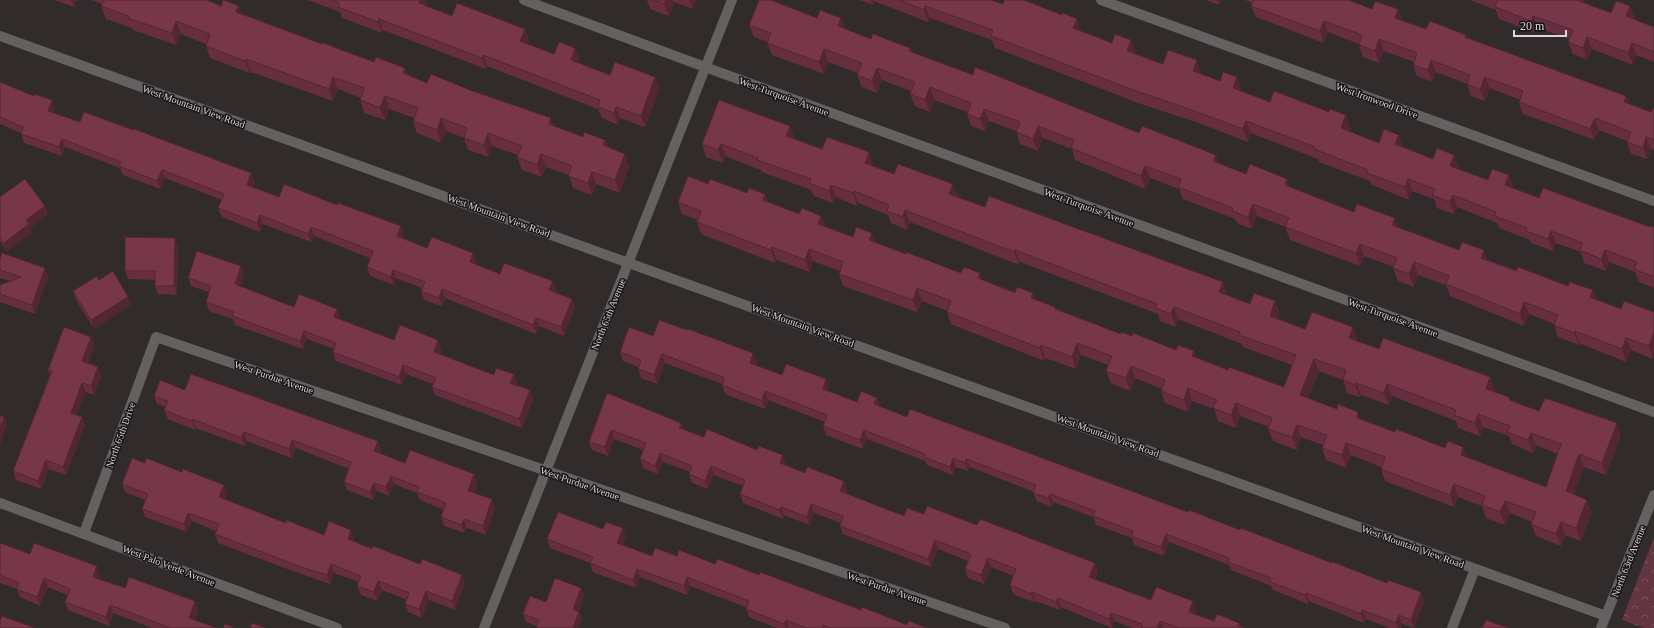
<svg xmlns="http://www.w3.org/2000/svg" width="1654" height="628" font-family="Georgia,serif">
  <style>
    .park { fill: url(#park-crowns) }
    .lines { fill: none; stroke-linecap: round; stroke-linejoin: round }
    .minor { stroke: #656161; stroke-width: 10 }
    .tertiary { stroke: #656161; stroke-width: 10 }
    .wall { fill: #662e3f; fill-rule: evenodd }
    .shaded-wall { fill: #532633 }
    .building { fill: #773649; stroke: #532633; fill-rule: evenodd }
    .labels { text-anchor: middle; stroke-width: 3; stroke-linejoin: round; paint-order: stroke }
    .street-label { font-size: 10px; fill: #dcd7d8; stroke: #181415 }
  </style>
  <defs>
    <pattern id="park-crowns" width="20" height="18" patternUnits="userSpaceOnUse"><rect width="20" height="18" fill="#633542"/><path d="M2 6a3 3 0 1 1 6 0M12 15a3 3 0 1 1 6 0" fill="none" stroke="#79525d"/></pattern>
  </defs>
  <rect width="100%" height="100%" fill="#322b2c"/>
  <!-- park -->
  <path class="park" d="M 1654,537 L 1654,628 L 1644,628 L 1622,620 Z"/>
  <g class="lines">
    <!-- minor -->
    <path class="minor" d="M 524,0 L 705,67 L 1654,412
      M 1101,0 L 1654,201
      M 0,503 L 337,628
      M 84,533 L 156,337 L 1005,628
      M 484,628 L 732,0
      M 1452,628 L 1475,569"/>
    <!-- tertiary -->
    <path class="tertiary" d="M 0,36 L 1606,616
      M 1601,628 L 1654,495"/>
  </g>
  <!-- wall -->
  <path class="wall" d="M 54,0 L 76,0 L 74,7 Z
    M 91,0 L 206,0 L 322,44 L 427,83 L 554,126 L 583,137 L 605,140 L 608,147 L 629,166 L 620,193 L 596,184 L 592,195 L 573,188 L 569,175 L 546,167 L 542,177 L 522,170 L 517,157 L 518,155 L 492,146 L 488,157 L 468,150 L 464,138 L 446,131 L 441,143 L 417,133 L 413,121 L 414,118 L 389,109 L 385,120 L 364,113 L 360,100 L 361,98 L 338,89 L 333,101 L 251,72 L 250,73 L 210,58 L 206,46 L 206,44 L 181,34 L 176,45 L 133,30 L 132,28 L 106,19 L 101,6 L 102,4 Z
    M 308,0 L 426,0 L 427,3 L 426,6 L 452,16 L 525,29 L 529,40 L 527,44 L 554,54 L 575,48 L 579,59 L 578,63 L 610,75 L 660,88 L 645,127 L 620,118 L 618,125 L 602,118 L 598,109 L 487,66 L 486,69 L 383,30 L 382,33 L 342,18 L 340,12 Z
    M 647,0 L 696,0 L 693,9 L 674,2 L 669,16 L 650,9 Z
    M 860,0 L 991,0 L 1081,31 L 1136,53 L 1135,54 L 1163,64 L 1201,73 L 1201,74 L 1242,89 L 1241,91 L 1270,102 L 1329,112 L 1346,115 L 1350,128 L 1349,132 L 1379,143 L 1403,148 L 1433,159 L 1459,167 L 1458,169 L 1488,180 L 1509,175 L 1513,187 L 1513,188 L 1539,198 L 1650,227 L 1654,227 L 1654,288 L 1639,282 L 1635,272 L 1609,262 L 1606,271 L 1584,263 L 1581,252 L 1556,243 L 1553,251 L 1531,243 L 1530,240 L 1499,228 L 1497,223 L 1457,207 L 1454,214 L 1437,208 L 1434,199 L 1412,191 L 1409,200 L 1372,185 L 1370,181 L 1319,162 L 1318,159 L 1251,133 L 1248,142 L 1196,122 L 1141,104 L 995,48 L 992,40 L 930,18 L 928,22 L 874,1 L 873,5 Z
    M 1206,0 L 1221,0 L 1219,5 Z
    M 1245,0 L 1348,0 L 1372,9 L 1398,9 L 1402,20 L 1426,29 L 1467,38 L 1629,104 L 1651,112 L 1654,109 L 1654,150 L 1651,149 L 1647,159 L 1631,154 L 1627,142 L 1627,141 L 1599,130 L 1595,140 L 1523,114 L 1519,102 L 1520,100 L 1490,88 L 1485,101 L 1471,96 L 1467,84 L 1436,72 L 1432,82 L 1417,76 L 1413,65 L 1414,62 L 1384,51 L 1379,63 L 1363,57 L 1359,45 L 1359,44 L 1328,32 L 1324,43 L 1256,17 L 1251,6 L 1252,3 Z
    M 1470,0 L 1584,0 L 1583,2 L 1611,13 L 1630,6 L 1635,18 L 1634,19 L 1654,27 L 1654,62 L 1636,55 L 1633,65 L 1592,49 L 1587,60 L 1573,54 L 1568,42 L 1570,39 L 1538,28 L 1536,33 L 1499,19 L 1496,10 Z
    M 817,18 L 841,18 L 845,29 L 871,39 L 910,48 L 912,52 L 973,75 L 1139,133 L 1246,174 L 1290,188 L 1354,212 L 1398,227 L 1459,250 L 1488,260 L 1621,309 L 1654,312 L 1653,359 L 1631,350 L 1626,362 L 1579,343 L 1579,345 L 1558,337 L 1554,325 L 1554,324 L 1529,314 L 1524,326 L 1450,296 L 1446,285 L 1418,275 L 1414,287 L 1398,281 L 1393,268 L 1394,267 L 1364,256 L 1360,266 L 1290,240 L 1285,227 L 1257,216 L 1252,229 L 1237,223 L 1235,219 L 1183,199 L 1179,189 L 1150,178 L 1145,189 L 1075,160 L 1072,149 L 1043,138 L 1038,151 L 1020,144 L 1016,131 L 989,121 L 985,131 L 971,126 L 967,114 L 968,112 L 934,100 L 930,112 L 915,106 L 910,94 L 911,91 L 882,80 L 877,93 L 862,87 L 857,75 L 858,73 L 828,62 L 824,74 L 772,55 L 767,43 L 768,42 L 754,37 L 749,25 Z
    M 0,82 L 55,109 L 53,113 L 255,182 L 253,187 L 279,197 L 337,205 L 401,226 L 404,234 L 402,238 L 427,248 L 476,261 L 475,264 L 500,274 L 556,290 L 555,292 L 572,299 L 575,307 L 564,336 L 539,326 L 536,334 L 445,298 L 442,306 L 424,300 L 421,291 L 422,288 L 396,278 L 394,285 L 370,276 L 367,267 L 370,258 L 314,236 L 311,242 L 263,224 L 260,232 L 222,217 L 218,208 L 222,200 L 165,178 L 160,189 L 123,175 L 120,168 L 65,147 L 62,156 L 24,143 L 21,134 L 21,133 L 0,124 Z
    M 795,139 L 822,149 L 869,152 L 873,165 L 873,166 L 894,174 L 958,196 L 957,197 L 985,207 L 1223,282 L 1227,294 L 1227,295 L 1250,304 L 1280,313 L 1277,319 L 1305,329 L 1353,327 L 1357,339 L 1357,341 L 1379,349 L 1495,389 L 1494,392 L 1511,400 L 1539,411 L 1621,436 L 1606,475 L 1584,467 L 1574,494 L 1587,500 L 1592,512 L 1581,541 L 1565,535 L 1561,546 L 1536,536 L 1531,524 L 1532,522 L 1510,513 L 1505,525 L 1486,518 L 1482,506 L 1458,497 L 1454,507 L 1385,481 L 1381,469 L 1381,467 L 1351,455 L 1346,468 L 1326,460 L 1322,448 L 1323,445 L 1301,437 L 1297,450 L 1273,441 L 1268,429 L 1269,427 L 1240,416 L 1236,428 L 1218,421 L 1214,409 L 1192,401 L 1188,412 L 1165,403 L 1161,391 L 1162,389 L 1135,378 L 1130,391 L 1111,383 L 1106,371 L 1108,365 L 1081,355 L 1076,369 L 1045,358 L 1044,361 L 951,324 L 947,312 L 947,311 L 922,301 L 917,312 L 843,286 L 839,274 L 839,271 L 813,261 L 809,272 L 777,260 L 775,263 L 701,234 L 697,222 L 698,220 L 682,214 L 678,202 L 708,184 L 747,193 L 765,194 L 768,202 L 799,214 L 821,216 L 825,226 L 853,237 L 872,233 L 875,242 L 906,254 L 983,280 L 1036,300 L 1056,309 L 1121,334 L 1132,336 L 1196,357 L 1228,370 L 1284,387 L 1292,365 L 1243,347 L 1242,344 L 1178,319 L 1176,327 L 1160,321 L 1158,314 L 1020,262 L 1019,265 L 910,222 L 907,230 L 891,223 L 888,215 L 858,203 L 857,206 L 836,197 L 833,203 L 814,196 L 811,190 L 762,172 L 761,170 L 725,156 L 723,163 L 706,157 L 702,144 ZM 1319,371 L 1343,380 L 1347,393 L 1360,397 L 1361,395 L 1389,405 L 1392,396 L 1456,421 L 1458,428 L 1480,436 L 1483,427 L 1509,436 L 1512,444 L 1533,453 L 1536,445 L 1558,454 L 1546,487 L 1467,457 L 1463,447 L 1445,448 L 1395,432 L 1308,398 Z
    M 0,197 L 48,214 L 30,228 L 32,233 L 7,251 L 0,241 Z
    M 178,246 L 177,295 L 158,294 L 155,286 L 155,280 L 128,279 L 125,271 Z
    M 0,259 L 48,277 L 35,314 L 0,302 L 0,285 L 11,281 L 0,278 Z
    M 244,274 L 240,286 L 294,307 L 337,309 L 340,318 L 340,319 L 394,340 L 442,349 L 440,354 L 494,375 L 514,374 L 517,383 L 516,385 L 530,390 L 533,399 L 522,428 L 435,395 L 432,387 L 433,384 L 406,374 L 402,385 L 336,361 L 333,352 L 334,349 L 307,339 L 303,349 L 235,325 L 233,319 L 209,311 L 206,302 L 209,292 L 191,286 L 188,278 Z
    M 99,280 L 128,297 L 131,305 L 94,329 L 76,300 L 73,291 Z
    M 687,330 L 753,353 L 757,362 L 755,365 L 782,375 L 826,379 L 829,388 L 828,391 L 857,402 L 880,406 L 907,417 L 1188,512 L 1387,583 L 1421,592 L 1424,601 L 1414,628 L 1402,624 L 1401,628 L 1390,628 L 1366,619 L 1364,623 L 1309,601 L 1308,604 L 1273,590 L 1271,586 L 1231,570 L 1229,565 L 1169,542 L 1164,556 L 1134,545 L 1132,538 L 1096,525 L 1093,517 L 1053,502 L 1052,507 L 1037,501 L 1033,493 L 1034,492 L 970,467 L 968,471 L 956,467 L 953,475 L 927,465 L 925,461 L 867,439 L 863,449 L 826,435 L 823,426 L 825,422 L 768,400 L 765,409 L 725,394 L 722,385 L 722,384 L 665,363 L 657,384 L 641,378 L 638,369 L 638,367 L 623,361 L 620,352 L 653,336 Z
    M 91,337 L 94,346 L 88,363 L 101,376 L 94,395 L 86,392 L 76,415 L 82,417 L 85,426 L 66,475 L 49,469 L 41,489 L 16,480 L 13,471 L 50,375 L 48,370 Z
    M 185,390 L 381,450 L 379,453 L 405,463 L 474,474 L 477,483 L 474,493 L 492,499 L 495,508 L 486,535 L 467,528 L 465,533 L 444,526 L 441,517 L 444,510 L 420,500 L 417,493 L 394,484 L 389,496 L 377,491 L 373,500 L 347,490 L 344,482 L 349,469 L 296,448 L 292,458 L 247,441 L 245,446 L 196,428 L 195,430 L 168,419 L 164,410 L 166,407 L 157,404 L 154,396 Z
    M 607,393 L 681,423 L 684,430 L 704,437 L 786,464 L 786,465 L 847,489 L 846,493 L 904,516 L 924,514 L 977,525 L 1095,563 L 1098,571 L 1095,579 L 1151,600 L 1196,610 L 1194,614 L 1214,621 L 1239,623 L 1241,627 L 1244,628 L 1132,628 L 1114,621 L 1112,628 L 1061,607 L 1060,610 L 1035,601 L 1034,602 L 1013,594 L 1010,585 L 1013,576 L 991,567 L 984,584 L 968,578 L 965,569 L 968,561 L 938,549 L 931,567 L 843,534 L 840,526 L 841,523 L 814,513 L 810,525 L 784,515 L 783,519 L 743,503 L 740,494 L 743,486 L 714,475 L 708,489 L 692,483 L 689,474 L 690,472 L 663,462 L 658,474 L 643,468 L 640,459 L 643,450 L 614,439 L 608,456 L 592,450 L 589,442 Z
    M 122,484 L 227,493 L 225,499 L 286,523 L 324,535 L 354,539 L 353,541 L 465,583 L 455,610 L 429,600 L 422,618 L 408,612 L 405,604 L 407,600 L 382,590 L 377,601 L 361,595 L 357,586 L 359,582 L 334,573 L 330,584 L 304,575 L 218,543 L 215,534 L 216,531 L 192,521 L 187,532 L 145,517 L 142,509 L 145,500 L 125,492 Z
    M 603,529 L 626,537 L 623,545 L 652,556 L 677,556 L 715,564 L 759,575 L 861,610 L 907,625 L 927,628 L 777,628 L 749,617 L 746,609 L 746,607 L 690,586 L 687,595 L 640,577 L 636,588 L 593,572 L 590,563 L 550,548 L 547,539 Z
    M 0,543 L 30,554 L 100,575 L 99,579 L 125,588 L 195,601 L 198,610 L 195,620 L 217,628 L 152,628 L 113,613 L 109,626 L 68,610 L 65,602 L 67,595 L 48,587 L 40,606 L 20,597 L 17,589 L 0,583 Z
    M 581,588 L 584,597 L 579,611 L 582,620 L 536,626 L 526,622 L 523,614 L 546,602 Z"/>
  <!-- shaded-wall -->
  <path class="shaded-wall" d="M 71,0 L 76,0 L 74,7 Z
    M 420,0 L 426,0 L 427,3 L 423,14 L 419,3 Z
    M 666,0 L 673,0 L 674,2 L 669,16 L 664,4 Z
    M 689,0 L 696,0 L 693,9 Z
    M 871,0 L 874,0 L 874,1 L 873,5 Z
    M 1217,0 L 1221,0 L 1219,5 Z
    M 1575,0 L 1584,0 L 1579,11 Z
    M 239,6 L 243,18 L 236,12 Z
    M 925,6 L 930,18 L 928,22 L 924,10 Z
    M 1630,6 L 1635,18 L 1631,28 L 1626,16 Z
    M 1398,9 L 1403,21 L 1395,18 Z
    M 1533,16 L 1538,28 L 1536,33 L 1531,21 Z
    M 841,18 L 845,30 L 838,26 Z
    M 379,19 L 383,30 L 382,33 L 378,22 Z
    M 1077,19 L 1081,31 L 1077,41 L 1073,28 Z
    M 176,21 L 181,34 L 176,45 L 172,33 Z
    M 1324,21 L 1328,32 L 1324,43 L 1320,31 Z
    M 525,29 L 529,40 L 524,52 L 520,41 Z
    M 1587,37 L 1592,49 L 1587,60 L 1583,48 Z
    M 1379,39 L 1384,51 L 1379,63 L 1375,51 Z
    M 1131,40 L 1136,53 L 1132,63 L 1127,51 Z
    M 1632,43 L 1636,55 L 1633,65 L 1628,53 Z
    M 575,48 L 579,59 L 575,72 L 571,60 Z
    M 824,49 L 828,62 L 824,74 L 819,62 Z
    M 483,55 L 487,66 L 486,69 L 482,58 Z
    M 246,59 L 251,72 L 250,73 L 245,61 Z
    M 1197,60 L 1201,73 L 1197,84 L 1193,71 Z
    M 1431,60 L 1436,72 L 1432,82 L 1428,70 Z
    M 405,68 L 410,80 L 403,73 Z
    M 877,68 L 882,80 L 877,93 L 872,81 Z
    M 333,77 L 338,89 L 333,101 L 329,89 Z
    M 655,77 L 660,88 L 645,127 L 641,116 Z
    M 1237,77 L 1242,89 L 1237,100 L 1233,88 Z
    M 1485,77 L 1490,88 L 1485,101 L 1480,90 Z
    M 930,87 L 934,100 L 930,112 L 925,100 Z
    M 385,96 L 389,109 L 385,120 L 380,108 Z
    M 1626,96 L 1631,108 L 1624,102 Z
    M 52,100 L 55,109 L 51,120 L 48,111 Z
    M 616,107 L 620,118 L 618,125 L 614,113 Z
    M 984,109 L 989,121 L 985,131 L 980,119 Z
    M 1346,115 L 1350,128 L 1345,141 L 1341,128 Z
    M 441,118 L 446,131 L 441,143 L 437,130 Z
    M 551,118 L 556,131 L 549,124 Z
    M 1595,118 L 1599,130 L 1595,140 L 1590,129 Z
    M 1246,121 L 1251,133 L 1248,142 L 1243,129 Z
    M 790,126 L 795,139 L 786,136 Z
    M 1038,126 L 1043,138 L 1038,151 L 1033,139 Z
    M 488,133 L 492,146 L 488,157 L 484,145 Z
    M 1399,135 L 1403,147 L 1395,144 Z
    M 1646,137 L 1651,149 L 1647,159 L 1643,148 Z
    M 62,139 L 65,147 L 62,156 L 59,147 Z
    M 605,140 L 610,153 L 603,145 Z
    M 721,144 L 725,156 L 723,163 L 718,150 Z
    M 869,152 L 873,165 L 869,175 L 865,163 Z
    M 541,154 L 546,167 L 542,177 L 537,165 Z
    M 625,154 L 629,166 L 620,193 L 615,180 Z
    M 1216,155 L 1220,167 L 1213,161 Z
    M 1454,155 L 1459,167 L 1455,178 L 1450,166 Z
    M 1145,166 L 1150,178 L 1145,189 L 1141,176 Z
    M 162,170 L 165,178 L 160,189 L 157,181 Z
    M 592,172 L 596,184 L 592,195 L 588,183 Z
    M 251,173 L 255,182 L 250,193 L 247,185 Z
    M 1509,175 L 1513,187 L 1509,198 L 1505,185 Z
    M 1287,179 L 1292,191 L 1285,185 Z
    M 1408,179 L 1412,191 L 1409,200 L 1405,187 Z
    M 953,184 L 958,196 L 954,206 L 949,194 Z
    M 831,185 L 836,197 L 833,203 L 829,191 Z
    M 854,191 L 858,203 L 857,206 L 853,193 Z
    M 765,194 L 769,207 L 763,200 Z
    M 1453,195 L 1457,207 L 1454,214 L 1450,202 Z
    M 1253,204 L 1257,216 L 1252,229 L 1248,217 Z
    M 45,206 L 48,214 L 30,228 L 32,233 L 7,251 L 4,243 L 26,220 Z
    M 905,210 L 910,222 L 907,230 L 903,217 Z
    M 260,215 L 263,224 L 260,232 L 257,223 Z
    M 821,216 L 826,228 L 818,224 Z
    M 1395,218 L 1399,230 L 1392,225 Z
    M 401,226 L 404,234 L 400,245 L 397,236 Z
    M 311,227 L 314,236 L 311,242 L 308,234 Z
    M 1551,231 L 1556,243 L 1553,251 L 1548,239 Z
    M 872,233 L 877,246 L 869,240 Z
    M 175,238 L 178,246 L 177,295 L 174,286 Z
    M 1360,244 L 1364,256 L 1360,266 L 1356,253 Z
    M 772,247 L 777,260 L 775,263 L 771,250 Z
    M 809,249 L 813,261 L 809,272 L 805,260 Z
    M 1015,250 L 1020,262 L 1019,265 L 1014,252 Z
    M 1484,250 L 1488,262 L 1481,258 Z
    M 1605,250 L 1609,262 L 1606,271 L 1601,259 Z
    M 473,253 L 476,261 L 473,271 L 470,262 Z
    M 1414,262 L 1418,275 L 1414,287 L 1409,274 Z
    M 241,266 L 244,274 L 238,293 L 235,284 Z
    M 45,268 L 48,277 L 35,314 L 32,305 Z
    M 393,270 L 396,278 L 394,285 L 391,277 Z
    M 980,273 L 985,286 L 978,278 Z
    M 553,281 L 556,290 L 552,299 L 549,290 Z
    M 1223,282 L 1227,294 L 1223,304 L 1219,292 Z
    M 917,288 L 922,301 L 917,312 L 913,300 Z
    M 442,289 L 445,298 L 442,306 L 439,298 Z
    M 1593,290 L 1598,302 L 1590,297 Z
    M 1033,293 L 1038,305 L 1031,298 Z
    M 128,297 L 131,305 L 94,329 L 91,320 Z
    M 572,299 L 575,307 L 564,336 L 561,327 Z
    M 1275,301 L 1280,313 L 1274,328 L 1270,316 Z
    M 1524,302 L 1529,314 L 1524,326 L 1520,314 Z
    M 1174,307 L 1178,319 L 1176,327 L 1171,314 Z
    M 337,309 L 340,318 L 337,325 L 334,317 Z
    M 536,318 L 539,326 L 536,334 L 533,325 Z
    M 1353,327 L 1357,339 L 1353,350 L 1349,338 Z
    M 304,331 L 307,339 L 303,349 L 300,341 Z
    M 1575,331 L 1579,343 L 1579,345 L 1574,333 Z
    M 1654,332 L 1654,356 L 1653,359 L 1649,346 Z
    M 91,337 L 94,346 L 85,369 L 82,361 Z
    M 1626,338 L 1631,350 L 1626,362 L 1622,349 Z
    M 438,340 L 442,349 L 437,360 L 434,352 Z
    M 1077,343 L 1081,355 L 1076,369 L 1072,357 Z
    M 1041,345 L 1045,358 L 1044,361 L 1040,348 Z
    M 1194,351 L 1199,363 L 1192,356 Z
    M 753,353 L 757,362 L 753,372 L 750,363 Z
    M 662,354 L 665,363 L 657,384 L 654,375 Z
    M 1314,359 L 1319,371 L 1304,408 L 1300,395 Z
    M 403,365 L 406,374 L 402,385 L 399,377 Z
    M 1131,366 L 1135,378 L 1130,391 L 1126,378 Z
    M 98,367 L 101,376 L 94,395 L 91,386 Z
    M 514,374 L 517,383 L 514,392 L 510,383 Z
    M 1490,377 L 1495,389 L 1491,401 L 1486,389 Z
    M 826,379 L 829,388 L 826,397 L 823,389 Z
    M 82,383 L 86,392 L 74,422 L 71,413 Z
    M 1356,383 L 1361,395 L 1360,397 L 1355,385 Z
    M 1387,384 L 1392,396 L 1389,405 L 1384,393 Z
    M 1188,388 L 1192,401 L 1188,412 L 1184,400 Z
    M 530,390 L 533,399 L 522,428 L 519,419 Z
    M 765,391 L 768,400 L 765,409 L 762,401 Z
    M 877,398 L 880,406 L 874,404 Z
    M 1236,403 L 1240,416 L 1236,428 L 1231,415 Z
    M 1358,412 L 1363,425 L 1357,418 Z
    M 1478,414 L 1483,427 L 1480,436 L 1475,423 Z
    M 4,417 L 7,425 L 0,446 L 0,429 Z
    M 82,417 L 85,426 L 66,475 L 63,467 Z
    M 193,419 L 196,428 L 195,430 L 192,421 Z
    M 681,423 L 684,431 L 679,428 Z
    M 1617,423 L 1621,436 L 1606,475 L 1602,463 Z
    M 1297,425 L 1301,437 L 1297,450 L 1292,437 Z
    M 611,430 L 614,439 L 608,456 L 605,447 Z
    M 864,430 L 867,439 L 863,449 L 860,440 Z
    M 244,432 L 247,441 L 245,446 L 241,438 Z
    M 1531,433 L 1536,445 L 1533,453 L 1528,440 Z
    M 292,440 L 296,448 L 292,458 L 289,449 Z
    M 378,441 L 381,450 L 377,460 L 374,451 Z
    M 1346,443 L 1351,455 L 1346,468 L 1342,455 Z
    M 1463,447 L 1468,460 L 1461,455 Z
    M 660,453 L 663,462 L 658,474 L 655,466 Z
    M 1579,454 L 1584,467 L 1571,504 L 1566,491 Z
    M 783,455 L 786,464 L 783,472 L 780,463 Z
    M 953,458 L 956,467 L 953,475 L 950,467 Z
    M 966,459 L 970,467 L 968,471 L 965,463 Z
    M 46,460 L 49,469 L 41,489 L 38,481 Z
    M 711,466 L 714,475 L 708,489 L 705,481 Z
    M 474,474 L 477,483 L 471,499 L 468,491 Z
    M 391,476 L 394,484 L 389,496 L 386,487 Z
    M 844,481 L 847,489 L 843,500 L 840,491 Z
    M 374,483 L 377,491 L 373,500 L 370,492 Z
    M 1454,484 L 1458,497 L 1454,507 L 1450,495 Z
    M 224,485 L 227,493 L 222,506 L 219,497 Z
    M 1050,494 L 1053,502 L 1052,507 L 1048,498 Z
    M 492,499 L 495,508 L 486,535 L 483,526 Z
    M 1587,500 L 1592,512 L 1581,541 L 1576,528 Z
    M 1505,501 L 1510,513 L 1505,525 L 1500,512 Z
    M 811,504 L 814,513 L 810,525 L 807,517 Z
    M 781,507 L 784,515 L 783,519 L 779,510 Z
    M 188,513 L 192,521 L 187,532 L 184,524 Z
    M 464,519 L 467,528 L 465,533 L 461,525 Z
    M 1561,522 L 1565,535 L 1561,546 L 1556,534 Z
    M 623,528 L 626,537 L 621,551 L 617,543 Z
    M 351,530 L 354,539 L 351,548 L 348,539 Z
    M 1166,534 L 1169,542 L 1164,556 L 1161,547 Z
    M 935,540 L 938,549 L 931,567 L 928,559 Z
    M 988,558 L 991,567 L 984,584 L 981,575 Z
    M 1095,563 L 1098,571 L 1092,586 L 1089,577 Z
    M 331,564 L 334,573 L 330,584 L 327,575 Z
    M 97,566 L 100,575 L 96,586 L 93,577 Z
    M 637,569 L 640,577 L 636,588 L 633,580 Z
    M 462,575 L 465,583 L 455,610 L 452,601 Z
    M 687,577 L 690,586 L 687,595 L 684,586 Z
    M 44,578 L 48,587 L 40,606 L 37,597 Z
    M 378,581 L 382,590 L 377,601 L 374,592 Z
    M 581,588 L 584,597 L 576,618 L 573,609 Z
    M 426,591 L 429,600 L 422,618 L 419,609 Z
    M 1032,592 L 1035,601 L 1034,602 L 1031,594 Z
    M 1421,592 L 1424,601 L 1414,628 L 1411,620 Z
    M 1306,593 L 1309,601 L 1308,604 L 1305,595 Z
    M 1058,598 L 1061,607 L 1060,610 L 1056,602 Z
    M 195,601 L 198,610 L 192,626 L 189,618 Z
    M 1193,601 L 1196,610 L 1192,620 L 1189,612 Z
    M 110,605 L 113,613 L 109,626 L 106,617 Z
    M 1362,610 L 1366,619 L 1364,623 L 1361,614 Z
    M 579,612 L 582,620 L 579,628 L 573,628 Z
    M 1111,613 L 1114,621 L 1112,628 L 1109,619 Z
    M 1399,615 L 1402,624 L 1401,628 L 1398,628 L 1396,623 Z
    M 786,620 L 789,628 L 786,628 L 784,624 Z
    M 1160,621 L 1163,628 L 1157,628 Z"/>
  <!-- building -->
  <path class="building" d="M 104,0 L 206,0 L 221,6 L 223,0 L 224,0 L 239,6 L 236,12 L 322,44 L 323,43 L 374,62 L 376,57 L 405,68 L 403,73 L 427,83 L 431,74 L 470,90 L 551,118 L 549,124 L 583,137 L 584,132 L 605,140 L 603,145 L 625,154 L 615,180 L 592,172 L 588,183 L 568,176 L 572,166 L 541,154 L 537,165 L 517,157 L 522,146 L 488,133 L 484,145 L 464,138 L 467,128 L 441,118 L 437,130 L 413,121 L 418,108 L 385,96 L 380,108 L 360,100 L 364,88 L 333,77 L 329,89 L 246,59 L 245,61 L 206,46 L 210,34 L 176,21 L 172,33 L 128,18 L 129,16 L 101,6 Z
    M 333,0 L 420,0 L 419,3 L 452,16 L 457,3 L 525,29 L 520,41 L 554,54 L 559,42 L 575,48 L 571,60 L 610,75 L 615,62 L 655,77 L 641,116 L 616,107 L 614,113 L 598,107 L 600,100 L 483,55 L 482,58 L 379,19 L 378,22 L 338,7 L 339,3 Z
    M 654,0 L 666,0 L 664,4 Z
    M 759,0 L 771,0 L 817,18 L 820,10 L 841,18 L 838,26 L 871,39 L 873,34 L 910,48 L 909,51 L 973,75 L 975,67 L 1139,133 L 1142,126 L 1216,155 L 1213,161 L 1246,174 L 1250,164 L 1287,179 L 1285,185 L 1354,212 L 1357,204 L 1395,218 L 1392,225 L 1459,250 L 1462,242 L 1484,250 L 1481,258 L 1516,271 L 1518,267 L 1568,286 L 1570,282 L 1593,290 L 1590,297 L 1621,309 L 1624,301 L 1654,312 L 1654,332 L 1649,346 L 1626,338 L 1622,349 L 1575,331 L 1574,333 L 1554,325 L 1558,315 L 1524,302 L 1520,314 L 1446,284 L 1449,276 L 1414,262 L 1409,274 L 1393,268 L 1397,258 L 1360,244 L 1356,253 L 1285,227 L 1289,218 L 1253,204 L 1248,217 L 1232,211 L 1233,208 L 1178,187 L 1181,179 L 1145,166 L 1141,176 L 1071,148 L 1074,140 L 1038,126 L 1033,139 L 1016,132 L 1020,122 L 984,109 L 980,119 L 967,114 L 971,103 L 930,87 L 925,100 L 910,94 L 915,82 L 877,68 L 872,81 L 857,75 L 862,63 L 824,49 L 819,62 L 767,43 L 771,33 L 749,25 Z
    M 899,0 L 991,0 L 1003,4 L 1004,0 L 1024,0 L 1062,15 L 1063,13 L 1077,19 L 1073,28 L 1112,43 L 1115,34 L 1131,40 L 1127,51 L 1163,64 L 1168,50 L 1197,60 L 1193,71 L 1220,81 L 1223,72 L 1237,77 L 1233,88 L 1270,102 L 1274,91 L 1329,112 L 1330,109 L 1346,115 L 1341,128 L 1379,143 L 1384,129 L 1399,135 L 1395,144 L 1433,159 L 1437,148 L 1454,155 L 1450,166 L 1488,180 L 1492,169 L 1509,175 L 1505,185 L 1539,198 L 1543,188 L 1650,227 L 1651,226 L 1654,227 L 1654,277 L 1634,269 L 1637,262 L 1605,250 L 1601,259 L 1580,250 L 1583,243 L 1551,231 L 1548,239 L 1526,231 L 1527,228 L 1495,216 L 1496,212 L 1453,195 L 1450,202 L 1432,195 L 1435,189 L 1408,179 L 1405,187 L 1367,173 L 1368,170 L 1314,149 L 1315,147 L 1246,121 L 1243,129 L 1192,110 L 1136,91 L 991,36 L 993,30 L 925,6 L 924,10 Z
    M 1254,0 L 1348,0 L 1372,9 L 1375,1 L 1398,9 L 1395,18 L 1426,29 L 1430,21 L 1466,35 L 1465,37 L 1626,96 L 1624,102 L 1651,112 L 1652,109 L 1654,109 L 1654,140 L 1646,137 L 1643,148 L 1627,142 L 1631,132 L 1595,118 L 1590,129 L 1519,102 L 1523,91 L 1485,77 L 1480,90 L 1467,84 L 1470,75 L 1431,60 L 1428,70 L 1413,65 L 1417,53 L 1379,39 L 1375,51 L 1359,45 L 1362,35 L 1324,21 L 1320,31 L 1251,6 Z
    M 1497,0 L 1577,0 L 1611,13 L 1616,1 L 1630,6 L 1626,16 L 1654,27 L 1654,52 L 1632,43 L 1628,53 L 1587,37 L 1583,48 L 1568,42 L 1573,30 L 1533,16 L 1531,21 L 1495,7 Z
    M 0,82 L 34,96 L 35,94 L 52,100 L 48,111 L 80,122 L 84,112 L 133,130 L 134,129 L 251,173 L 247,185 L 279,197 L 284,184 L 337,205 L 338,203 L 401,226 L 397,236 L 427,248 L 432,237 L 473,253 L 470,262 L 500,274 L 504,263 L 553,281 L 549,290 L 572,299 L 561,327 L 536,318 L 533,325 L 442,289 L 439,298 L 421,291 L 425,282 L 393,270 L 391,277 L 367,267 L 373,251 L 311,227 L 308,234 L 260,215 L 257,223 L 218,208 L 224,194 L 162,170 L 157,181 L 119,166 L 121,162 L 62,139 L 59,147 L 21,134 L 23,127 L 0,117 Z
    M 719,100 L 790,126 L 786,136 L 822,149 L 827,137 L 869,152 L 865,163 L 894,174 L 898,164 L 953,184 L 949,194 L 985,207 L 989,196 L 1223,282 L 1219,292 L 1250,304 L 1254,293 L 1275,301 L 1270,316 L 1305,329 L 1312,312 L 1353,327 L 1349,338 L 1379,349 L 1383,338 L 1490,377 L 1486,389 L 1509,397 L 1509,400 L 1539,411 L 1545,398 L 1617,423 L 1602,463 L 1579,454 L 1566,491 L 1587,500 L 1576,528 L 1561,522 L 1556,534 L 1531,524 L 1536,512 L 1505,501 L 1500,512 L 1482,505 L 1485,496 L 1454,484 L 1450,495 L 1381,469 L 1385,457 L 1346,443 L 1342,455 L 1322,448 L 1327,435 L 1297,425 L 1292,437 L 1268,429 L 1272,418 L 1236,403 L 1231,415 L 1213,408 L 1217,400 L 1188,388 L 1184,400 L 1161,391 L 1165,380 L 1131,366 L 1126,378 L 1106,371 L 1112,356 L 1077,343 L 1072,357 L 1041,345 L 1040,348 L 947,312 L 951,301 L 917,288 L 913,300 L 839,274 L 843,262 L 809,249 L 805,260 L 772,247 L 771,250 L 697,222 L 701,211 L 678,202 L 688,176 L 708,184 L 710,179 L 747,193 L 749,188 L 765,194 L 763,200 L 799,214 L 802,208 L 821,216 L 818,224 L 853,237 L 856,227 L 872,233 L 869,240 L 906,254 L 906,252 L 961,273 L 964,267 L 980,273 L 978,278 L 1015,293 L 1017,287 L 1033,293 L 1031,298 L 1055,307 L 1055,309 L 1121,334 L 1121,332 L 1132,336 L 1133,333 L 1176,350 L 1178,345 L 1194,351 L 1192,356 L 1228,370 L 1229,367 L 1284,387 L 1296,355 L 1239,335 L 1240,332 L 1174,307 L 1171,314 L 1155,308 L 1157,304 L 1015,250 L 1014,252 L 905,210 L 903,217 L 887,211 L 889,205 L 854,191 L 853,193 L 831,185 L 829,191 L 809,183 L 811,179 L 757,160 L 758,158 L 721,144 L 718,150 L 702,144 ZM 1314,359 L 1346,370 L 1343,380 L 1355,385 L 1356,383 L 1384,393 L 1387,384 L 1456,410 L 1454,415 L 1475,423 L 1478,414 L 1510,426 L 1507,432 L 1528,440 L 1531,433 L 1561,444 L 1546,487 L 1461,455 L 1463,447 L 1448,441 L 1445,448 L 1396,429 L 1395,432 L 1357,418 L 1358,412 L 1338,404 L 1337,409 L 1300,395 Z
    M 25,179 L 45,206 L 26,220 L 29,224 L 4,243 L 0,237 L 0,197 Z
    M 125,237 L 175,238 L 174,286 L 155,286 L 155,271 L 125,271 Z
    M 197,251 L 241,266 L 235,284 L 294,307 L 299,294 L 337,309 L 334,317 L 394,340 L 400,325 L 438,340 L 434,352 L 494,375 L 496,368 L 514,374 L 510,383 L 530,390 L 519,419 L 432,387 L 436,378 L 403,365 L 399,377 L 333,352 L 336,343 L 304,331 L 300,341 L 232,316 L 234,312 L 206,302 L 211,286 L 188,278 Z
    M 2,253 L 45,268 L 32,305 L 0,294 L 0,285 L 21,277 L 0,270 L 0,259 Z
    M 113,271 L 128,297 L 91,320 L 73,291 L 97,276 L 99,280 Z
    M 659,320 L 687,330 L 688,329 L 753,353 L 750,363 L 782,375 L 786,364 L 826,379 L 823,389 L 857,402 L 861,391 L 877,398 L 874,404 L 907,417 L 910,409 L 1188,512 L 1189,510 L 1240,530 L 1241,528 L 1332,563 L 1333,562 L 1387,583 L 1388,580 L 1421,592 L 1411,620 L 1399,615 L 1396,623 L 1362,610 L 1361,614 L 1306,593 L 1305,595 L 1270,582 L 1271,578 L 1228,562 L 1229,558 L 1166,534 L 1161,547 L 1131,536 L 1133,531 L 1093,516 L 1095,511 L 1050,494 L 1048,498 L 1033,493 L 1036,485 L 966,459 L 965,463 L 953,458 L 950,467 L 924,457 L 925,454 L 864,430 L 860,440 L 823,426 L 827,415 L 765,391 L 762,401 L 722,385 L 725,378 L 662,354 L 654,375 L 638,369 L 641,360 L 620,352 L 629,327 L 653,336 Z
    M 64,327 L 91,337 L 82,361 L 98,367 L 91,386 L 82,383 L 71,413 L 82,417 L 63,467 L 46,460 L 38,481 L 13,471 L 52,371 L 48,370 Z
    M 191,374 L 378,441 L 374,451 L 405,463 L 410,450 L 474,474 L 468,491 L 492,499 L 483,526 L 464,519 L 461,525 L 441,517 L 446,503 L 417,492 L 419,487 L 391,476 L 386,487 L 374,483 L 370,492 L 344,482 L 351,462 L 292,440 L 289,449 L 244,432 L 241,438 L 193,419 L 192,421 L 164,410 L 168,401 L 154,396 L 160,380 L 185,390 Z
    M 607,393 L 681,423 L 679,428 L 704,437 L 707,429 L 757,450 L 759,446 L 783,455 L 780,463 L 805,473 L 807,467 L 844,481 L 840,491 L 904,516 L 907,508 L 924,514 L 927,506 L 977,525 L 980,519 L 1095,563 L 1089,577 L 1151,600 L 1156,587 L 1193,601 L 1189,612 L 1214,621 L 1217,614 L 1239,623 L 1238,626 L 1244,628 L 1179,628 L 1160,621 L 1157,628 L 1144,628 L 1141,627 L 1142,624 L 1111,613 L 1109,619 L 1058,598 L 1056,602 L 1032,592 L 1031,594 L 1010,585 L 1016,569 L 988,558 L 981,575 L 965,569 L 971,554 L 935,540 L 928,559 L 840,526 L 843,516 L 811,504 L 807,517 L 781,507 L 779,510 L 740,494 L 745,480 L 711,466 L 705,481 L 689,474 L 692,466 L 660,453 L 655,466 L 640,459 L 646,443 L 611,430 L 605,447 L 589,442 Z
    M 0,415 L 4,417 L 0,429 Z
    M 132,458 L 145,463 L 146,458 L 182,472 L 183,469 L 224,485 L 219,497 L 286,523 L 286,520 L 324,535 L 329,521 L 351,530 L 348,539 L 372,549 L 373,546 L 420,564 L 422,559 L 462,575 L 452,601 L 426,591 L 419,609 L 405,604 L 409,593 L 378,581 L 374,592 L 357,586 L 361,576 L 331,564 L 327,575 L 301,567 L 215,534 L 219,524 L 188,513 L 184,524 L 142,509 L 148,494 L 122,484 Z
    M 558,512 L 603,529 L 606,522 L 623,528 L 617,543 L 652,556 L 655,548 L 677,556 L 679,550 L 715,564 L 718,559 L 759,575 L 760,572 L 861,610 L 862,607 L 907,625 L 909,621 L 927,628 L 830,628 L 823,625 L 822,628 L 806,628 L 786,620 L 784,624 L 746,609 L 749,601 L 687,577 L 684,586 L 637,569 L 633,580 L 590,563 L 593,557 L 547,539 Z
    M 0,543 L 30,554 L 34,543 L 97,566 L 93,577 L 125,588 L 129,577 L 195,601 L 189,618 L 217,628 L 168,628 L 168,627 L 110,605 L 106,617 L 65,602 L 70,589 L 44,578 L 37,597 L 16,589 L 19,583 L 0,575 Z
    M 555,578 L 581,588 L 573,609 L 579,612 L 573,628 L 536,628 L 539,620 L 523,614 L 530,596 L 546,602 Z
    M 2,616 L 35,628 L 0,628 L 0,621 Z
    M 1486,620 L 1508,628 L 1482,628 Z
    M 252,623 L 266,628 L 250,628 Z
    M 225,624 L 235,628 L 223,628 Z"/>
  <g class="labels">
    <!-- street labels -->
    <g class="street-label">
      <text transform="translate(784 96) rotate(20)" y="4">West Turquoise Avenue</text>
      <text transform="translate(1377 100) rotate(20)" y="4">West Ironwood Drive</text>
      <text transform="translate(194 106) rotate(20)" y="4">West Mountain View Road</text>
      <text transform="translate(1089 207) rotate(20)" y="4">West Turquoise Avenue</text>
      <text transform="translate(499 215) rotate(20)" y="4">West Mountain View Road</text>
      <text transform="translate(608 314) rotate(-68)" y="4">North 65th Avenue</text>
      <text transform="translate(1393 317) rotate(20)" y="4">West Turquoise Avenue</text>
      <text transform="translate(803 325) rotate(20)" y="4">West Mountain View Road</text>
      <text transform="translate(274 377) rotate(19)" y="4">West Purdue Avenue</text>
      <text transform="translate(120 435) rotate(-70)" y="4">North 65th Drive</text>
      <text transform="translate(1108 435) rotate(20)" y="4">West Mountain View Road</text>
      <text transform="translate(580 483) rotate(19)" y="4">West Purdue Avenue</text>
      <text transform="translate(1413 546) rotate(20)" y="4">West Mountain View Road</text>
      <text transform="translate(1628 561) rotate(-68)" y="4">North 63rd Avenue</text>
      <text transform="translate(169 565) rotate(21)" y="4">West Palo Verde Avenue</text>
      <text transform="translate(887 588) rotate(19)" y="4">West Purdue Avenue</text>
    </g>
  </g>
  <!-- scale -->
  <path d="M1514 30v6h52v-6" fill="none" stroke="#dcd7d8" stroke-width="2"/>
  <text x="1520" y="30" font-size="12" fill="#dcd7d8" stroke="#181415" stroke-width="3" paint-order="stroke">20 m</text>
</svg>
